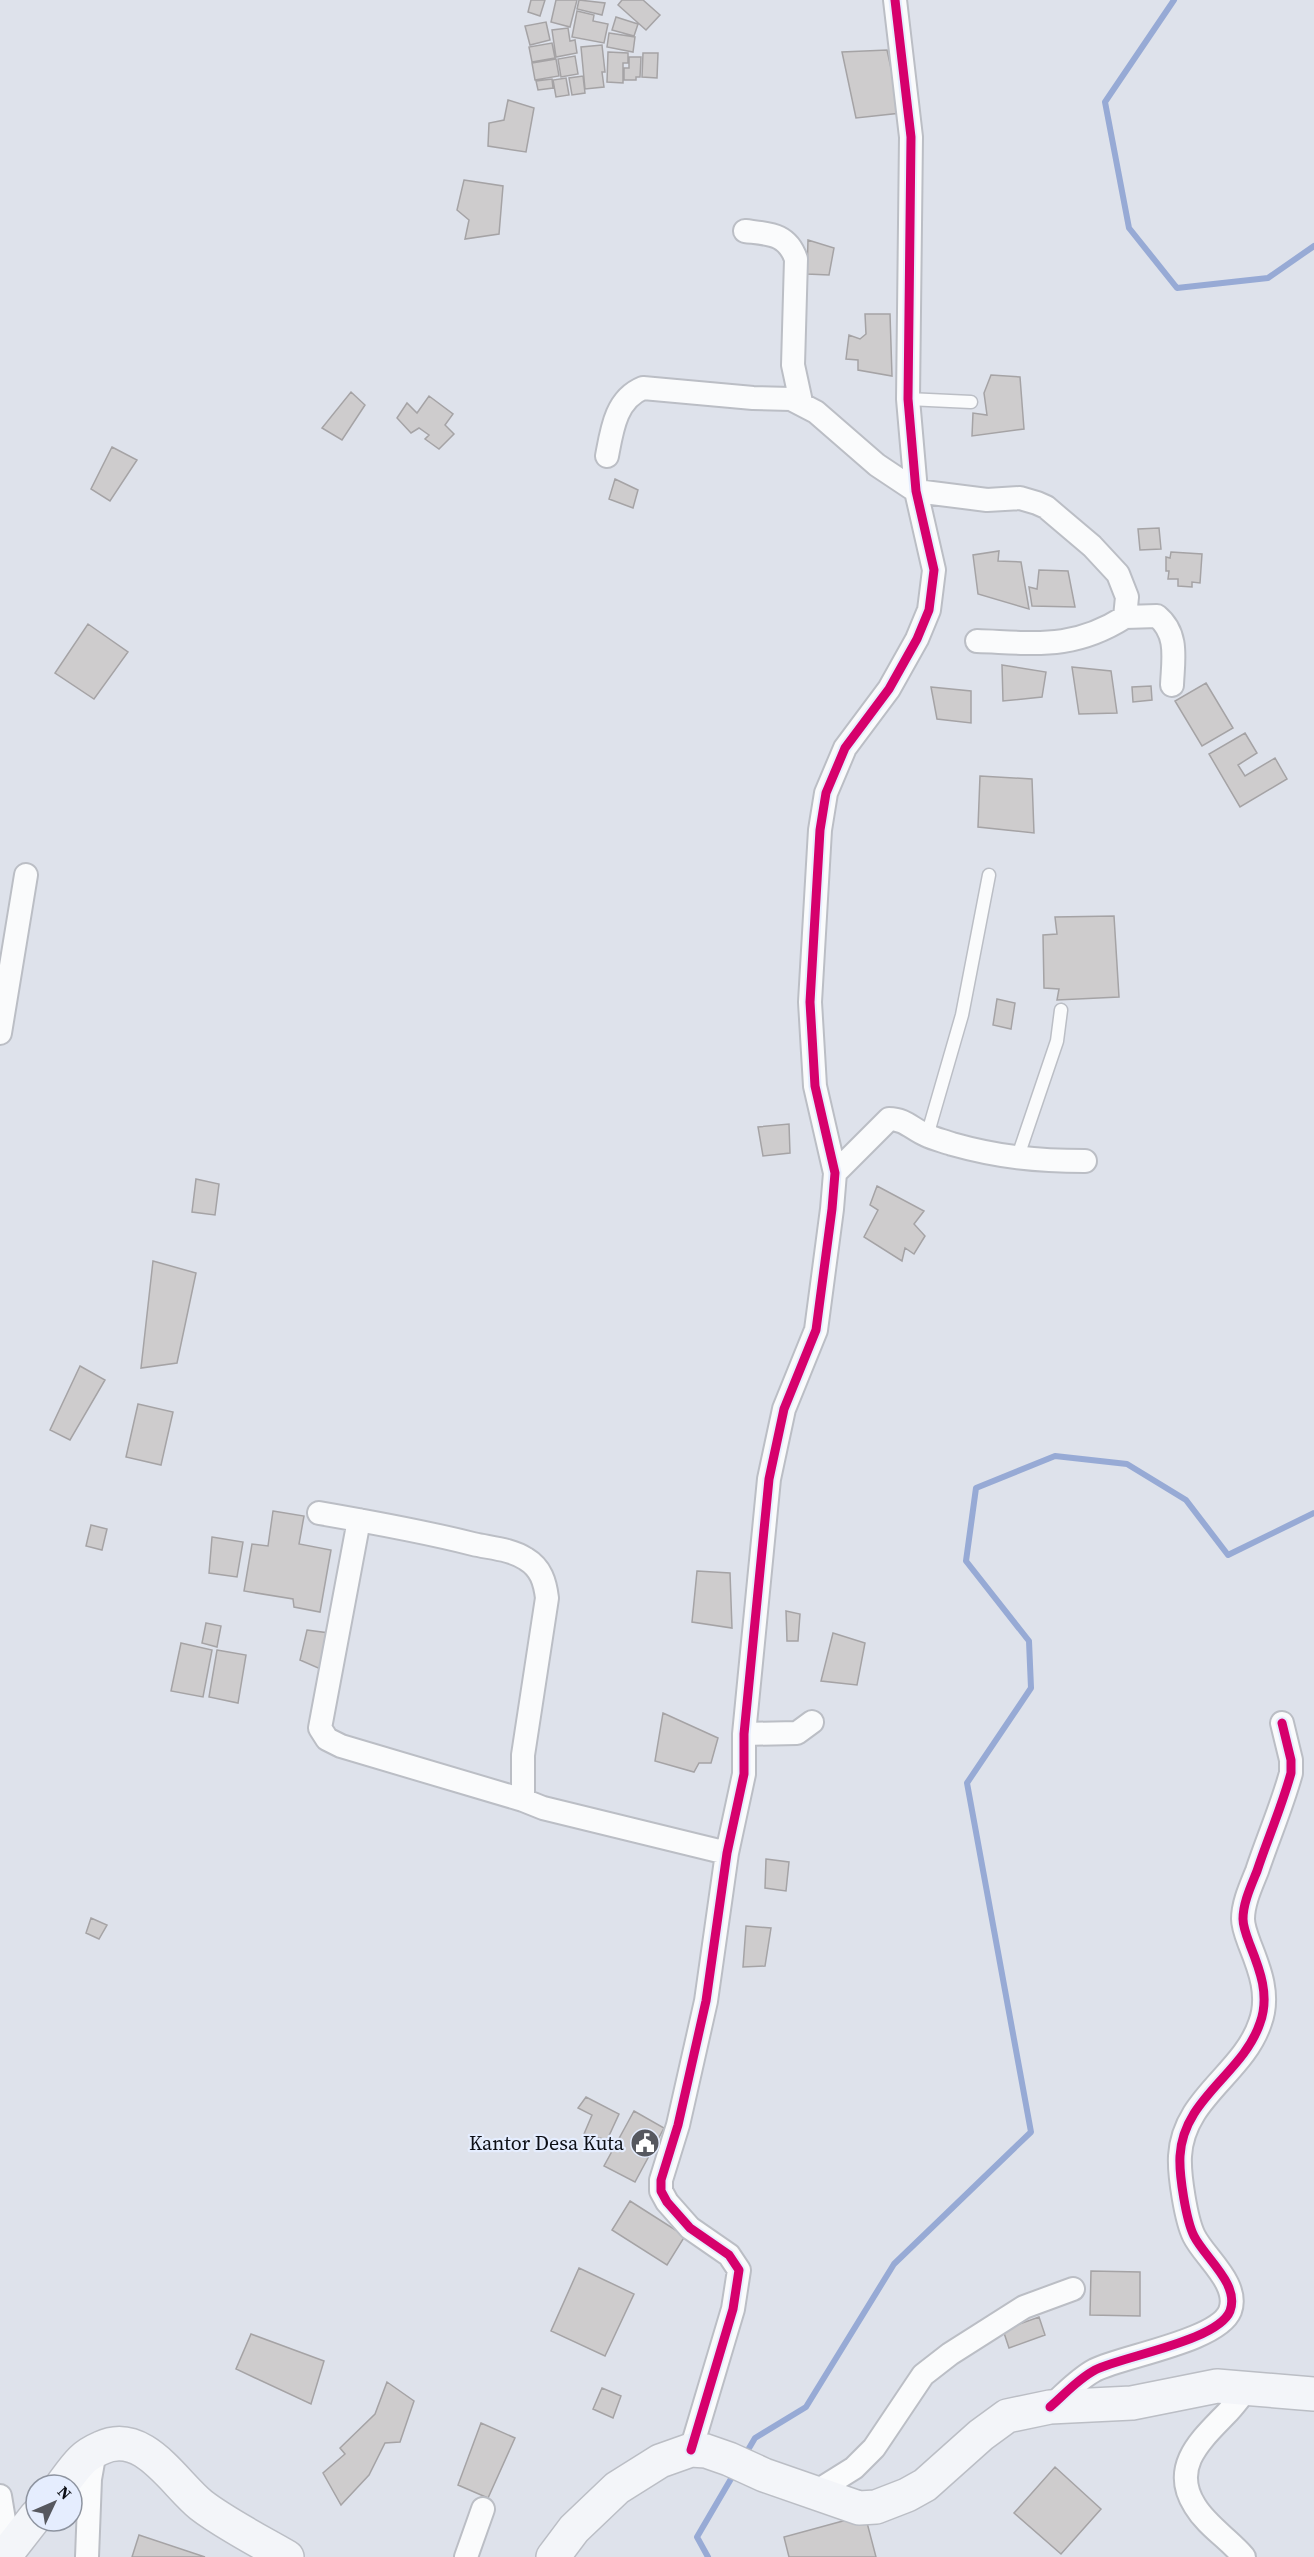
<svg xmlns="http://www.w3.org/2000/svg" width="1314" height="2557" font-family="'Source Serif 4',serif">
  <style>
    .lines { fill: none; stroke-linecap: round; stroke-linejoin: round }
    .stream { stroke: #97aad5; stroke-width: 6 }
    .building { fill: #cecccd; stroke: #a5a3a5; stroke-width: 1.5 }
    .service-casing { stroke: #bbbec5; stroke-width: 15 }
    .minor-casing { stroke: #bbbec5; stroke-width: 26 }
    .secondary-casing { stroke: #bbbec5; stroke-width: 36 }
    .service { stroke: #fafbfc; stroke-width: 12 }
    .minor { stroke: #fafbfc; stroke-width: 22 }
    .secondary { stroke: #f3f5f9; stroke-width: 33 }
    .cycleway-casing { stroke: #e5edfe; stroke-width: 13 }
    .cycleway { stroke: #d6006c; stroke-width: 9 }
    .labels { text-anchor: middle; stroke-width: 4.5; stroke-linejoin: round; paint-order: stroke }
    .poi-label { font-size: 20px; fill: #0c0e14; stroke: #e5edfe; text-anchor: end }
  </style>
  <rect width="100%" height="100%" fill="#dee2eb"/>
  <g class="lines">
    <!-- stream -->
    <path class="stream" d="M 1174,0 L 1105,102 L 1129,228 L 1177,288 L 1268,278 L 1314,246
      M 745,2455 L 755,2438 L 806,2407 L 894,2264 L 1031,2132 L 967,1783 L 1031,1688 L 1029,1641 L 966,1561 L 976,1488 L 1055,1456 L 1127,1464 L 1186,1500 L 1228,1555 L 1314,1513
      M 708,2557 L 697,2537 L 735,2472"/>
  </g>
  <!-- building -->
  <path class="building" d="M 531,0 L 545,0 L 540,16 L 528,12 Z
    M 556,0 L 577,0 L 570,27 L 551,22 Z
    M 579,0 L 605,3 L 602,15 L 577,9 Z
    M 622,0 L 643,0 L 660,15 L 646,30 L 618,5 Z
    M 577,11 L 594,15 L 593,21 L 608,24 L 604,43 L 572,37 Z
    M 616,17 L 638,24 L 634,36 L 612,30 Z
    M 546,22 L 550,40 L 530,45 L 525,26 Z
    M 568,28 L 570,41 L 575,40 L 577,53 L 556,57 L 552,30 Z
    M 609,33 L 635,37 L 633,52 L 607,47 Z
    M 552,43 L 555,58 L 532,62 L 529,47 Z
    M 602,45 L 605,72 L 602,72 L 604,87 L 585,89 L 581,47 Z
    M 887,50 L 901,113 L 856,118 L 842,52 Z
    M 608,52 L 628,53 L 628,63 L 623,63 L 623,83 L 607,82 Z
    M 643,53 L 658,53 L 657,78 L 642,77 Z
    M 575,56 L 578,74 L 561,77 L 558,59 Z
    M 629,57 L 641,57 L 640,77 L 636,77 L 636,80 L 624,80 L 624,68 L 629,68 Z
    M 556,59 L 559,76 L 535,80 L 532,63 Z
    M 583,76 L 585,93 L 572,95 L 569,78 Z
    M 566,78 L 569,95 L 556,97 L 553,80 Z
    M 552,79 L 553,88 L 538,90 L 536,81 Z
    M 508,100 L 534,108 L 526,152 L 488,146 L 489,123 L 504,120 Z
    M 464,180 L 503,186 L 499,234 L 465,239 L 469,220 L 457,210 Z
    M 808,240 L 834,248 L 829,275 L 807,274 Z
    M 865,314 L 890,314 L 892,376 L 858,370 L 858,360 L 846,359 L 849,335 L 860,339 L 866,334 Z
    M 991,375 L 1020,377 L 1024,429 L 972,436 L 973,413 L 987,415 L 984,393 Z
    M 351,392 L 365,405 L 342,440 L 322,428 Z
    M 429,396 L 453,414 L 445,425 L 454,434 L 439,449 L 425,439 L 429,435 L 419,428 L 411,433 L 397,418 L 407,403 L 417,413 Z
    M 112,447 L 137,460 L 110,501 L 91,489 Z
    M 615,479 L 638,490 L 633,508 L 609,499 Z
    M 1159,528 L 1161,549 L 1140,550 L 1138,529 Z
    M 999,551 L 998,561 L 1021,562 L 1029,609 L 978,594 L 973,555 Z
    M 1171,552 L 1202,554 L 1200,583 L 1192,582 L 1192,587 L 1178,586 L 1178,579 L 1168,579 L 1169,571 L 1166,571 L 1166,557 L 1170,558 Z
    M 1039,570 L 1068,571 L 1075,607 L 1032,606 L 1029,587 L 1037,589 Z
    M 88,624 L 128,652 L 94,699 L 55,673 Z
    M 1002,665 L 1046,672 L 1042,697 L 1003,701 Z
    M 1072,667 L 1111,671 L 1117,713 L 1079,714 Z
    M 1206,683 L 1233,728 L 1202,746 L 1175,701 Z
    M 1151,686 L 1152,700 L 1133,702 L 1132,687 Z
    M 931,687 L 971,691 L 971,723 L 937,719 Z
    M 1245,733 L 1257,753 L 1238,765 L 1245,776 L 1275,758 L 1287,779 L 1240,807 L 1209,754 Z
    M 980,776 L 1032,779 L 1034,833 L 978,827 Z
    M 1114,916 L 1119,997 L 1057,1000 L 1059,989 L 1044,988 L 1043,935 L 1057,934 L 1055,917 Z
    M 997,999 L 1015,1003 L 1011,1029 L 993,1025 Z
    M 789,1124 L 790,1153 L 763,1156 L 758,1127 Z
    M 196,1179 L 219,1184 L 215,1215 L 192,1212 Z
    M 877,1186 L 924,1211 L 914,1224 L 925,1236 L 914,1254 L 905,1248 L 902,1261 L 864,1237 L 878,1210 L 870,1205 Z
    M 153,1261 L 196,1273 L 177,1363 L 141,1368 Z
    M 80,1366 L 105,1380 L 70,1440 L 50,1430 Z
    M 138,1404 L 173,1412 L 161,1465 L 126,1457 Z
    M 273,1511 L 304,1516 L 299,1544 L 331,1550 L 320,1612 L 294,1607 L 293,1599 L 244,1591 L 252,1544 L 268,1546 Z
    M 91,1525 L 107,1529 L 102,1550 L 86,1546 Z
    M 212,1537 L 243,1542 L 237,1577 L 209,1573 Z
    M 697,1571 L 730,1573 L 732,1628 L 692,1622 Z
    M 786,1611 L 800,1614 L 798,1641 L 787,1641 Z
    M 206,1623 L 221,1626 L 217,1647 L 202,1643 Z
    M 307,1630 L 329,1633 L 325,1671 L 300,1660 Z
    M 833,1633 L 865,1643 L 857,1685 L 821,1681 Z
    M 181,1643 L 212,1650 L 203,1697 L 171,1691 Z
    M 217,1650 L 246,1655 L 238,1703 L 209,1697 Z
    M 663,1713 L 718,1738 L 711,1763 L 699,1763 L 694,1772 L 655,1761 Z
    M 766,1859 L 789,1862 L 786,1891 L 765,1888 Z
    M 91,1918 L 107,1925 L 99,1939 L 86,1933 Z
    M 746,1926 L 771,1928 L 765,1966 L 743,1967 Z
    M 586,2097 L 619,2114 L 607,2140 L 584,2134 L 592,2115 L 578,2108 Z
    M 634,2111 L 664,2128 L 635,2182 L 604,2166 Z
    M 630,2201 L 685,2236 L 667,2265 L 612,2230 Z
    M 579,2268 L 634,2294 L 605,2356 L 551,2331 Z
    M 1091,2271 L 1140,2272 L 1140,2316 L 1090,2315 Z
    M 1039,2317 L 1045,2335 L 1009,2348 L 1003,2330 Z
    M 251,2334 L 324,2361 L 311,2404 L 236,2369 Z
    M 387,2382 L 414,2401 L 400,2442 L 385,2443 L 369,2475 L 341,2505 L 323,2473 L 345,2454 L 340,2448 L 375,2414 Z
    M 602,2388 L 621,2396 L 613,2418 L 593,2409 Z
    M 481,2423 L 515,2438 L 488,2498 L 458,2485 Z
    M 1055,2467 L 1101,2509 L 1061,2554 L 1014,2513 Z
    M 865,2515 L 876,2557 L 789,2557 L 784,2537 Z
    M 139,2535 L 205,2557 L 132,2557 Z"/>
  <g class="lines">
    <!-- service casing -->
    <g class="service-casing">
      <path id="service" d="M 908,399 L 971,402
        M 927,1136 L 962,1015 L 989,875
        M 1017,1159 L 1057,1041 L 1061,1010"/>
    </g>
    <!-- minor casing -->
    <g class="minor-casing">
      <path id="minor" d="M 745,231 C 769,234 787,233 796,259 L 793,365 L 801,402
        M 607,456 C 612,429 616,399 643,388 L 753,398 L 791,399 L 816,412 L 877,465 L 916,491 L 987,500 L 1020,498 L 1037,503 L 1046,507 L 1092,546 L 1118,574 L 1127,597 L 1125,617 C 1073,650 1036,643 977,641
        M 1125,617 L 1157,616 C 1179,634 1173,660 1172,685
        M 0,1033 L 26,875
        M 835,1173 L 889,1119 C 905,1119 912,1129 926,1135 C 934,1139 944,1141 952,1144 C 998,1157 1037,1161 1085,1161
        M 319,1513 C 371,1522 422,1531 473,1544 C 490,1548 511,1549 526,1559 C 541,1568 545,1582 547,1598 L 523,1755 L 523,1800 L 543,1808 L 727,1853
        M 359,1520 L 320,1728 L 327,1739 L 341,1746 L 523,1800
        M 744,1734 L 797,1733 L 812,1722
        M 1050,2407 C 1065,2394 1078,2379 1095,2370 C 1123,2356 1218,2341 1230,2311 C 1240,2284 1205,2258 1194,2236 C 1186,2220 1179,2175 1180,2156 C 1183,2098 1243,2074 1260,2023 C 1270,1996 1260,1970 1250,1945 C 1247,1937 1243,1927 1243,1919 C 1243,1903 1251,1886 1257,1871 C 1268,1838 1282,1806 1291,1773 L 1291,1760 L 1282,1723
        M 691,2450 L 733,2309 L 739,2270 L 729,2255 L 690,2228 L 667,2202 L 661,2191 L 661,2180 L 678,2125 L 706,2001 L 727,1853 L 744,1774 L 744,1734 L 769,1479 L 784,1409 L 816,1330 L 832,1209 L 835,1173 L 815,1086 L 810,1002 L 820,830 L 826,793 L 845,748 L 889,689 L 917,639 L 929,610 L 934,570 L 916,491 L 908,399 L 911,137 L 895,0
        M 814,2493 L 854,2468 L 874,2448 L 923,2375 L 950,2354 L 1024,2307 L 1073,2289
        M 0,2496 L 9,2550
        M 87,2557 L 90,2479 L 95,2451
        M 466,2557 L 483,2509
        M 1244,2557 C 1229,2539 1207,2526 1195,2506 C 1170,2467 1201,2440 1226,2414 C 1234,2406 1240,2397 1247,2389"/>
    </g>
    <!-- secondary casing -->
    <g class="secondary-casing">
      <path id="secondary" d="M 62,2485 C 68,2477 74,2468 82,2460 C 87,2455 94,2451 101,2448 C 143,2428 173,2482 201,2505 C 224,2523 261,2542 287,2557
        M 4,2557 L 36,2516
        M 553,2557 L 574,2529 L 617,2488 L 660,2461 L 691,2450 L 706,2451 L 729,2459 L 764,2475 L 859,2508 L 876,2507 L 907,2495 L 925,2485 L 981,2435 L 1007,2416 L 1050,2407 L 1132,2403 L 1217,2386 L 1314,2394"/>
    </g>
    <!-- service -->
    <use href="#service" class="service"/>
    <!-- minor -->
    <use href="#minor" class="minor"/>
    <!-- secondary -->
    <use href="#secondary" class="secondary"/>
    <!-- cycleway casing -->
    <g class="cycleway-casing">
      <path id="cycleway" d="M 1050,2407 C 1065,2394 1078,2379 1095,2370 C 1123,2356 1218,2341 1230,2311 C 1240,2284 1205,2258 1194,2236 C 1186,2220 1179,2175 1180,2156 C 1183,2098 1243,2074 1260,2023 C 1270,1996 1260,1970 1250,1945 C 1247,1937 1243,1927 1243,1919 C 1243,1903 1251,1886 1257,1871 C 1268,1838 1282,1806 1291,1773 L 1291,1760 L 1282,1723
        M 691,2450 L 733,2309 L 739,2270 L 729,2255 L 690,2228 L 667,2202 L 661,2191 L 661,2180 L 678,2125 L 706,2001 L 727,1853 L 744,1774 L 744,1734 L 769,1479 L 784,1409 L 816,1330 L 832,1209 L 835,1173 L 815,1086 L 810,1002 L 820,830 L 826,793 L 845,748 L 889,689 L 917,639 L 929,610 L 934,570 L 916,491 L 908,399 L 911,137 L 895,0"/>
    </g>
    <!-- cycleway -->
    <use href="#cycleway" class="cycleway"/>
  </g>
  <!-- icons -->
  <defs>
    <g id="civic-disc" transform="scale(1.5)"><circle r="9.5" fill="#56585f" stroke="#e5edfe"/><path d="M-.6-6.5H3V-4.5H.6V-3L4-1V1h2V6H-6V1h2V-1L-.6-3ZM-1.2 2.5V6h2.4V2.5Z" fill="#fff"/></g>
  </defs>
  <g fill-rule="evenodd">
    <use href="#civic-disc" x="645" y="2143"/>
  </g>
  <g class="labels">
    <!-- poi labels -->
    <g class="poi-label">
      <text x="624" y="2150">Kantor Desa Kuta</text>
    </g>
  </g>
  <!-- north arrow -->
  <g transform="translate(54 2503) rotate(46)"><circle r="28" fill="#e5edfe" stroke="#8e94a0" stroke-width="1.5"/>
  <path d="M0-4.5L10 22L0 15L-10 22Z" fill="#56585f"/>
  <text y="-9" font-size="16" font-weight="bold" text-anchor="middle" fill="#0c0e14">N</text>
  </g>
</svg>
